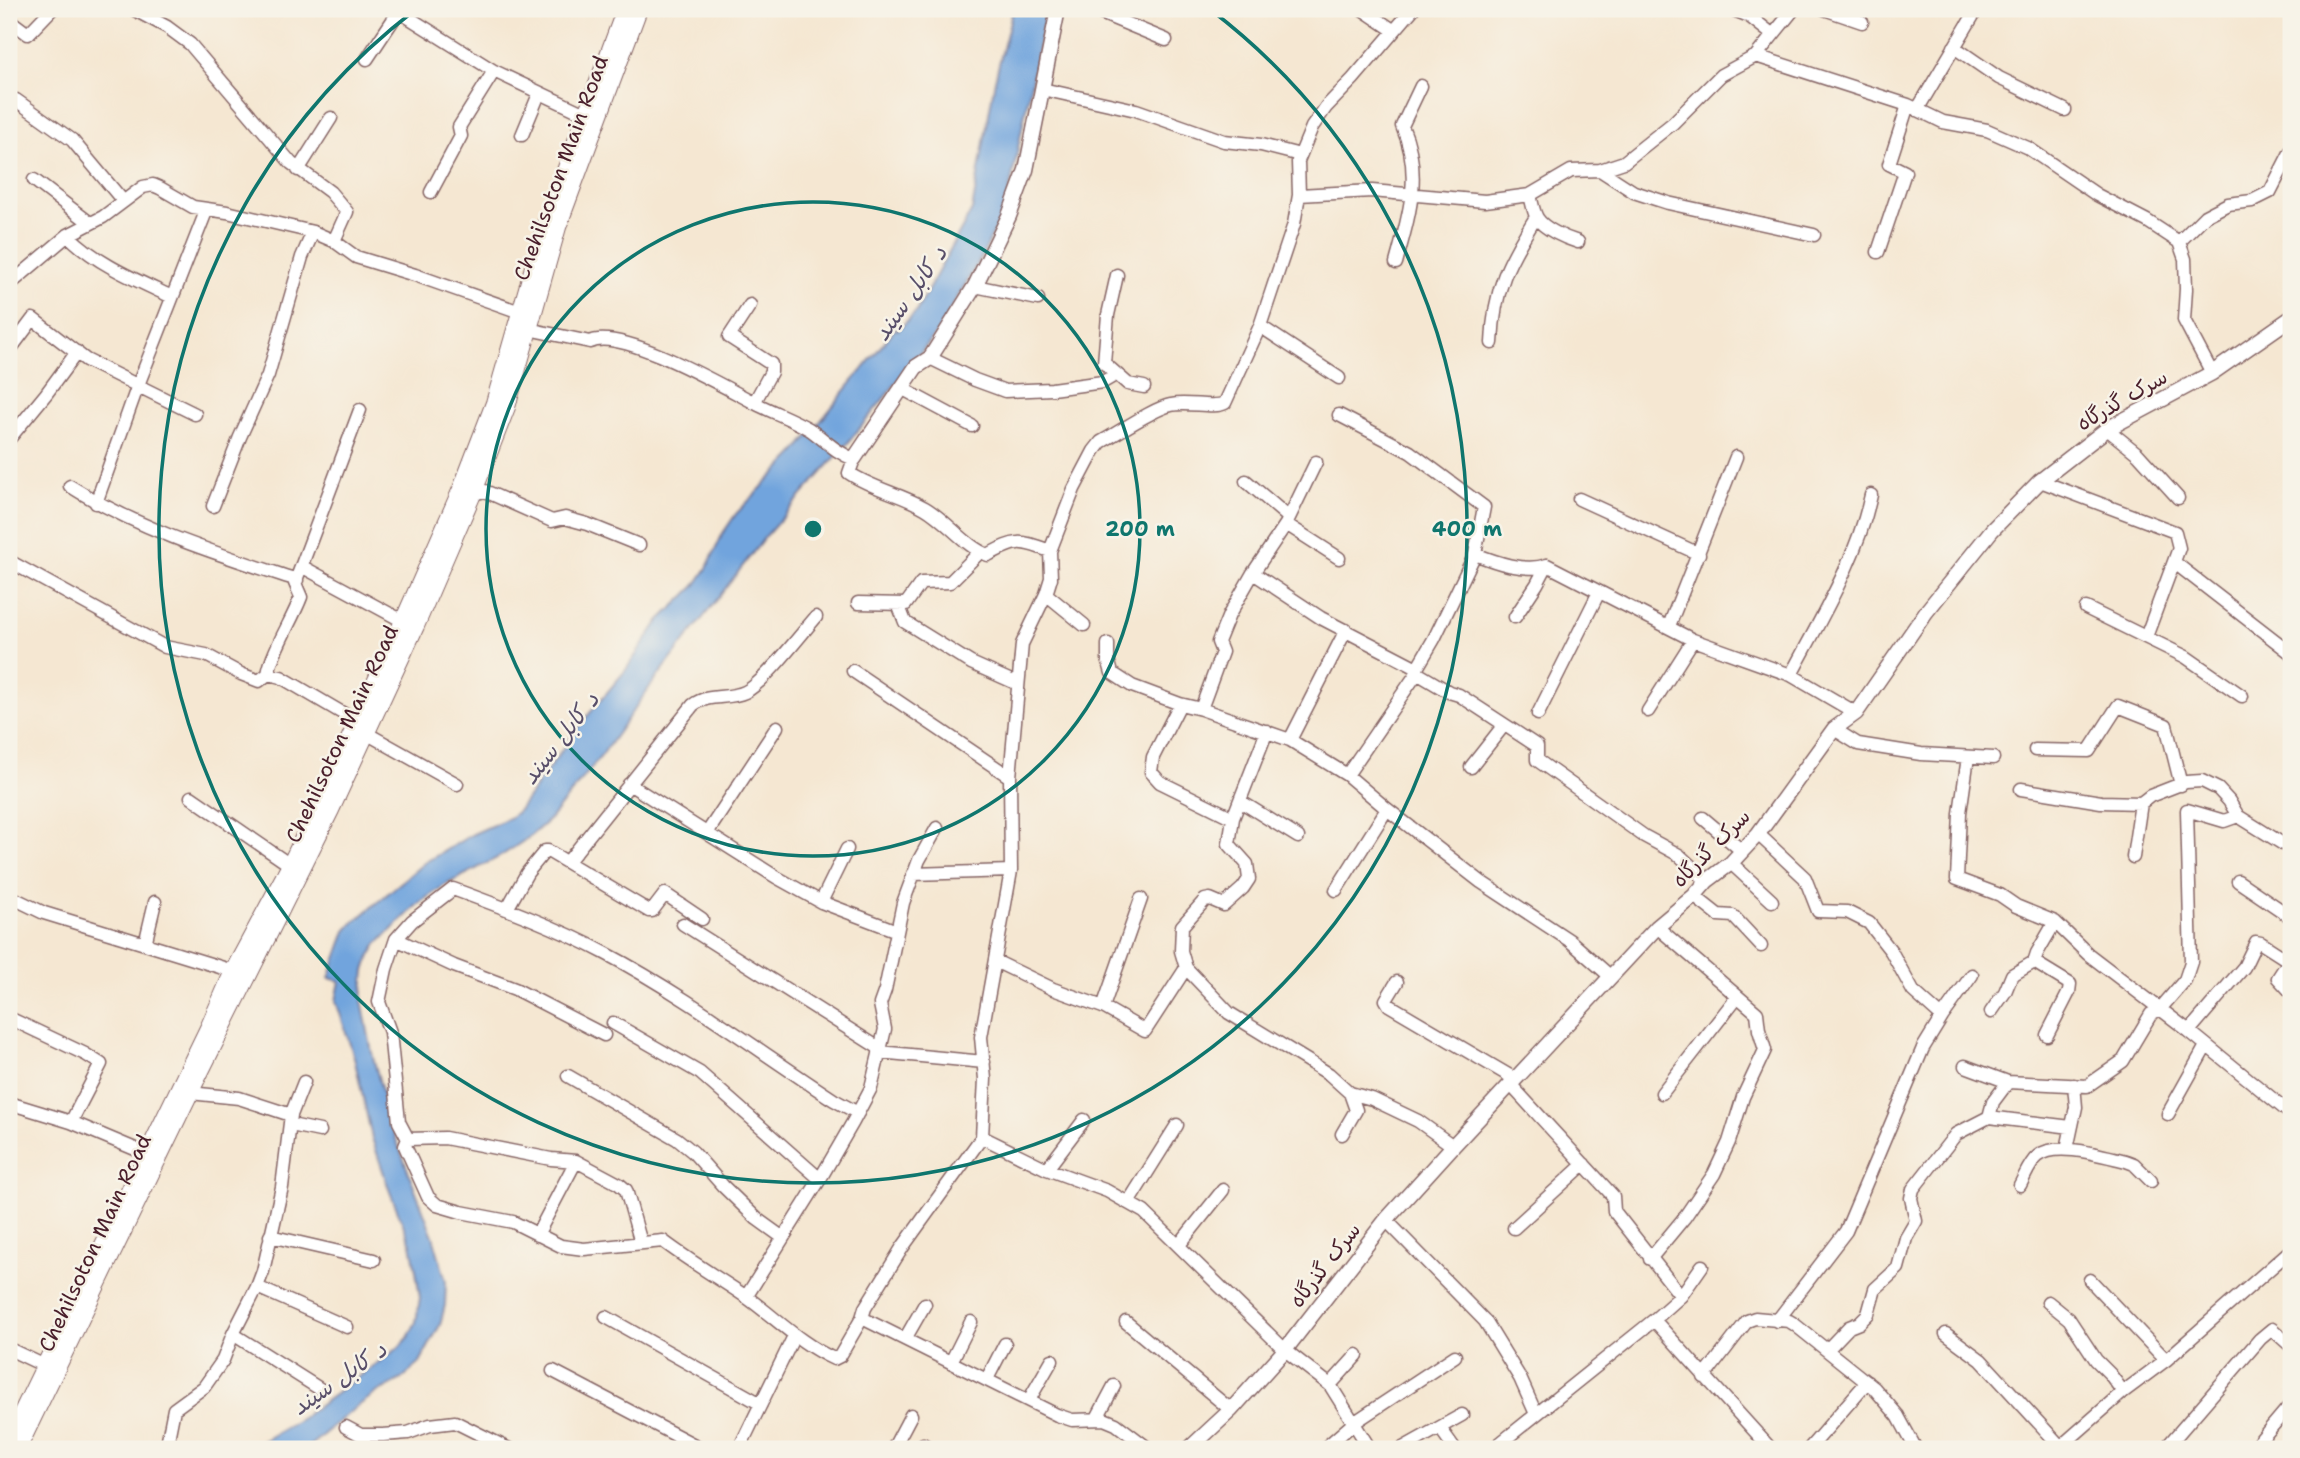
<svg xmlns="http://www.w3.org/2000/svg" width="2300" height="1458" font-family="'Shantell Sans','Playpen Sans Arabic',sans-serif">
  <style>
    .water { fill: #71a4dd; stroke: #5e6284; stroke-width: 2 }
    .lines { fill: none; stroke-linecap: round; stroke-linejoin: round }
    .minor-casing { stroke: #866565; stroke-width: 15 }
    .tertiary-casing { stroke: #866565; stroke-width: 17 }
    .secondary-casing { stroke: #866565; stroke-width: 18 }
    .minor { stroke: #fff; stroke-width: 12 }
    .tertiary { stroke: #fff; stroke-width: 14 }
    .secondary { stroke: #fff; stroke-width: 16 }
    .ring { fill: none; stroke: #0f766e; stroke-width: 3.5 }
    .labels { text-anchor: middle; stroke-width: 5; stroke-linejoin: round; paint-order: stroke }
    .street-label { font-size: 21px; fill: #4a1f2b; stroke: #f7f3e8 }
    .water-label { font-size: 23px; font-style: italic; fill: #584e69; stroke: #f7f3e8 }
    .centre { fill: #0f766e; stroke: #f7f3e8; stroke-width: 3.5 }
    .ring-label { font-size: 21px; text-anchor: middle; font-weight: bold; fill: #0f766e; stroke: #f7f3e8; stroke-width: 5; stroke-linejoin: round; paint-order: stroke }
  </style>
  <rect width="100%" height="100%" fill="#f7f3e8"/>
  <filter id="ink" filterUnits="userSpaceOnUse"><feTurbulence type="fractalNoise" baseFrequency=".0143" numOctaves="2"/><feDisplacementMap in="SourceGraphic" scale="14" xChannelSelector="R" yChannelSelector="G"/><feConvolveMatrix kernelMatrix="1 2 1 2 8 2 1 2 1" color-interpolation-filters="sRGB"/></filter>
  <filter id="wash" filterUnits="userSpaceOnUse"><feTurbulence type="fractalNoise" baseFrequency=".00686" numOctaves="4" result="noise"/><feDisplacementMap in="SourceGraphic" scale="28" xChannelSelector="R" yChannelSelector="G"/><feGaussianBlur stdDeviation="1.57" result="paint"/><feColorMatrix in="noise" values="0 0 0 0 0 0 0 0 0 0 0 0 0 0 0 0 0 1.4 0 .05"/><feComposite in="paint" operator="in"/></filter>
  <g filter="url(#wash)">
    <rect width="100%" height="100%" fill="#f5e7d2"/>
    <!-- water -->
    <path class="water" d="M 1013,9 L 1046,9 L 1008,198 L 1002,216 L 983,254 L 936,334 L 847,444 L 765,537 L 649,688 L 602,755 L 550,819 L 528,838 L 501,856 L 445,885 L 419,903 L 377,944 L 370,956 L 365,971 L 362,1000 L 372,1053 L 391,1126 L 433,1236 L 446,1281 L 445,1305 L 440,1325 L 419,1364 L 400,1380 L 379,1391 L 355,1408 L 306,1449 L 249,1449 L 302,1418 L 397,1349 L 408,1338 L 416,1322 L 420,1298 L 416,1271 L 411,1244 L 390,1192 L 372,1138 L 354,1057 L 336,1001 L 340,981 L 329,978 L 346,931 L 353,923 L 424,863 L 473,834 L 511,817 L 519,810 L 579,726 L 625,671 L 659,621 L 695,586 L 707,568 L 723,533 L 736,514 L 795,453 L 895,329 L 898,330 L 916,312 L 972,210 L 995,80 Z"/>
  </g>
  <g filter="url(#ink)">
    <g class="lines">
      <!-- minor casing -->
      <g class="minor-casing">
        <path id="minor" d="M 133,9 L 167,27 L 190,44 L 291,163 L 330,192 L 347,212 L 334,241
          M 395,9 L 494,71 L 587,115
          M 1091,9 L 1166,40
          M 1362,9 L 1393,30
          M 1731,9 L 1749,16 L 1773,35
          M 1824,9 L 1862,22
          M 9,23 L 12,22 L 28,34 L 52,9
          M 1954,47 L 1999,78 L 2065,110
          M 1756,56 L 1908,105 L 1943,122 L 1987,130 L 2028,148 L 2097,195 L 2147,221 L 2179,242 L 2185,259 L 2186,289 L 2184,320 L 2212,373
          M 367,59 L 399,11
          M 1042,89 L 1136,110 L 1224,141 L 1261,145 L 1300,155
          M 16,100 L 72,140 L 123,201
          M 1917,110 L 1977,9
          M 522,135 L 539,94
          M 298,170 L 331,118
          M 1600,170 L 1634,192 L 1668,203 L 1814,235
          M 34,180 L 90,223
          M 431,192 L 461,136 L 459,127 L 494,71
          M 1299,195 L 1372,191 L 1485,201 L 1530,195 L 1571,171 L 1600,170 L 1624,162 L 1673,123 L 1721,75 L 1756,56 L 1794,9
          M 1530,195 C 1532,202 1533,211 1537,218 C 1544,229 1565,238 1578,242
          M 68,235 C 95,263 136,280 172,297
          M 2179,242 L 2205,216 L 2228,204 L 2252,201 L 2270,192 L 2291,151
          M 1878,252 L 1905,172 L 1889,164 L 1908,105
          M 1396,263 C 1409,215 1423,174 1402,126 L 1421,86
          M 1117,275 L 1108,315 L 1104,363 L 1128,384 L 1144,387
          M 9,285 L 68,235 L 103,217 L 143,187 L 153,185 L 160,188 L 193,207 L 207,209
          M 975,286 L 1038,299
          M 750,305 L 729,337 L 771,364 L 771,372 L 754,403
          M 1260,326 L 1339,378
          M 528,329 L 590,342 C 621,327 724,387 755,403 C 772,412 792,419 809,429 C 824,439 836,453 854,459 L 849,473 C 873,489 901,494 925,508 C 946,520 967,548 988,555 C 1017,539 1019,540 1050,551
          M 1492,343 C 1494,288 1508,262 1536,217
          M 9,351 L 33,319 L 86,360 L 195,414
          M 930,358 L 975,380 L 1005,391 L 1052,389 L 1103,382 L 1115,375
          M 901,388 L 972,426
          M 1339,415 L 1410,452 L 1484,507 L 1475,554
          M 2107,429 L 2138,454 L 2178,498
          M 9,439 L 46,394 L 77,352
          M 1246,481 L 1288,517
          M 2040,481 L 2175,532 L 2179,548 L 2146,637
          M 70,486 C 140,530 218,554 297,580
          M 473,494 L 485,491 L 552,521 L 565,518 L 587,524 L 639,545
          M 1579,499 L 1699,554
          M 96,503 L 138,385 L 207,209 L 227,212 L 313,232 L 334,241 L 356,257 L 415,275 L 520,312
          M 213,506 L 240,437 L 268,375 L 302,257 L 313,232
          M 1286,524 L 1339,558
          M 9,561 L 165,647 L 206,655 L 241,674 L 259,681 L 268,674 L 281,677 L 356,721
          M 2175,563 L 2291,653
          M 301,566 L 403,621
          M 1253,573 L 1321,618 L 1417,668
          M 1046,594 L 1084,625
          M 858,603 L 906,604 L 921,583 L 950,582 L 980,552
          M 898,604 L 905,622 L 971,663 L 1018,684
          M 2086,608 L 2186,657 L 2242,696
          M 1515,617 L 1537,584 L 1547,565
          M 1669,626 L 1736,457
          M 1108,644 L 1108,659 L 1112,673 L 1132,686 L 1180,704 L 1201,709 L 1290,740 L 1347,775 L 1387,809 L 1481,882 L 1569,940 L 1611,977
          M 853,671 L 1010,777
          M 1417,673 L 1449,692 L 1459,695 L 1537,746 L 1537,760 L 1644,836 L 1679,855 L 1707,881
          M 268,674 C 272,651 292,621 301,597 L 295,583 L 360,410
          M 1791,675 C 1821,618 1857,559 1871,495
          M 1180,704 L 1153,757 L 1151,772 L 1160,782 L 1233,818
          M 1201,709 L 1222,652 L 1218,642 L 1229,615 L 1253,573 L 1286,524 L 1316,462
          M 1648,711 L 1693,640
          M 1538,714 L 1599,592
          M 1834,729 L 1858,744 L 1921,754 L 1993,758
          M 1267,731 L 1233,818 L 1229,844 L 1247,864 L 1249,879 L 1243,888 L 1224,905 L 1210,899 L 1205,900 L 1182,926 L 1181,951 L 1186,968 L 1229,1013 L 1329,1074 L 1350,1093 L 1372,1099 L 1418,1121 L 1453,1146
          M 366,733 L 457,784
          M 1290,740 L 1346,630
          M 2035,750 L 2089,751 L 2118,706 L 2166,725 L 2181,785
          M 1968,757 L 1960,813 L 1957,879 L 2000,895 L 2016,906 L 2055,922 L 2088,954 L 2189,1031 L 2291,1114
          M 1471,767 L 1504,725
          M 1347,775 L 1417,673 L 1417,668 L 1434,639 L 1475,554 C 1495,562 1525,573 1547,565 L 1693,640 L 1791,675 L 1856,713
          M 629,784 L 776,877 L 821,902 L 897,931
          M 2021,789 L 2101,802 L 2141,803 L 2150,796 L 2186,782 L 2202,781 L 2218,789 L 2229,801 L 2238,816 L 2291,849
          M 191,797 L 290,865
          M 1240,801 L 1298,837
          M 1703,818 L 1742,851
          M 707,833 L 777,727
          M 1758,834 L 1805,878 L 1818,911 L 1847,912 L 1869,923 L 1891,951 L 1913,991 L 1942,1017
          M 2133,857 L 2141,803
          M 570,859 L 693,705 C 709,693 728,700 745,692 C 763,684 801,634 816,617
          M 1731,863 L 1772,901
          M 913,874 L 1011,871
          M 2238,881 L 2291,917
          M 1336,890 L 1387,809
          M 9,896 L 44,913 L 233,971
          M 1694,896 L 1718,915 L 1733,916 L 1761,946
          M 821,902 L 847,849
          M 507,909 L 527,873 L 545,851 L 548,851 L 649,911 L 652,911 L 665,894 L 702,919
          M 683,924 L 879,1048
          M 396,939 L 454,966 L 515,989 L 604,1035
          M 145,944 L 155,902
          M 2291,958 L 2278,978 L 2291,992
          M 995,961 L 1053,989 L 1103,1007 L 1145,1031 L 1186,968
          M 1397,982 L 1386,1000 L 1389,1005 L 1515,1079
          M 1103,1007 L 1141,899
          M 1991,1012 L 2005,992 L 2012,975 L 2034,962
          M 9,1018 L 85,1054 L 101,1064 L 71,1122
          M 613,1023 L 700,1073 L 820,1179
          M 2189,1031 L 2244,967 L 2256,942 L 2261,943 L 2289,961
          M 2047,1035 L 2069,992 L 2070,984 L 2034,962 L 2037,953 L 2055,922
          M 879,1052 L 984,1062
          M 1965,1066 L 2008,1082
          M 568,1076 L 677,1139 L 693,1152 L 723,1186 L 757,1219 L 782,1237
          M 1510,1084 L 1613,1196 L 1614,1211 L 1681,1296
          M 190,1093 L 239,1098 L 291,1115
          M 1662,1093 L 1737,997
          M 9,1103 L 71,1122 L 147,1154
          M 858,1113 L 834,1100 C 759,1051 683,994 605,953 C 556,927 505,908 453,889 L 412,921 L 396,939 L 386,969 L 379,1002 L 390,1032 L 399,1122 L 408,1139 L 405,1146 L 428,1197 L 437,1205 L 461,1212 L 513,1222 L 561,1246 L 584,1249 L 663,1241 C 689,1261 717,1277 745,1296 C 775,1317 800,1344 834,1359 L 840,1356 L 862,1318 L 865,1308 L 902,1248 L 982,1137 L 985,1079 L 981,1037 L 1011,871 L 1010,777 L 1022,644 L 1046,594 L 1051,578 L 1050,551 L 1074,489 L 1094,451 L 1101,442 C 1118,433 1154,408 1171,405 C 1187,401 1214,409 1225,403 L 1260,326 L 1294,224 L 1299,195 L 1298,161 L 1312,127 L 1326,107 L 1353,79 L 1413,9
          M 2168,1114 L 2206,1046
          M 1989,1117 L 1993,1102 L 2008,1082 L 2087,1086 L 2123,1061 L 2151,1014 L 2160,1009 L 2185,980 L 2191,962 L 2187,810 L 2224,821 L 2238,816
          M 291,1125 L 320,1131
          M 1342,1134 L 1356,1110 L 1350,1093
          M 982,1137 L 1047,1169 L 1107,1191 L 1144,1212 L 1285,1350 L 1330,1385 L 1370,1449
          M 408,1139 L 445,1138 L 551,1159 L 576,1161 L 619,1184 L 626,1190 L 641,1243
          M 2067,1149 L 2076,1107 L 2074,1085
          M 1047,1169 L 1084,1120
          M 2020,1185 C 2025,1176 2030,1162 2038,1156 C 2056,1141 2104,1156 2126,1161 L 2134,1164 L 2151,1181
          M 1128,1203 L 1177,1125
          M 1386,1220 L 1485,1321 L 1520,1378 L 1536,1414
          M 1514,1228 L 1584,1164
          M 537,1235 L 576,1161
          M 270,1236 L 374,1260
          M 1179,1245 L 1223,1190
          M 1650,1259 L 1684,1218 L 1714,1174 L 1729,1142 L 1743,1097 L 1765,1050 L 1759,1030 L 1757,1013 L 1657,927
          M 2090,1280 L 2166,1360
          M 257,1287 L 347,1327
          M 746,1297 L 820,1179 L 853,1122 L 871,1088 L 885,1029 L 880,1004 L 885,990 L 903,903 L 919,860 L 937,828
          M 2048,1302 L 2069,1319 L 2096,1360 L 2110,1374 L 2123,1392
          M 606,1317 L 761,1404
          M 862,1318 L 1057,1415 L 1072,1420 L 1104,1419 L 1116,1424 L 1149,1449
          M 1654,1320 L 1771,1449
          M 1777,1321 L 1846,1231 L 1923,1048 L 1942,1017 L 1972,975
          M 1126,1322 L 1231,1410
          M 233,1334 L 320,1389
          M 1946,1334 L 1981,1360 L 2061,1447
          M 905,1339 L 925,1304
          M 9,1349 L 45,1366
          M 1827,1350 L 1849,1327 L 1859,1323 L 1868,1314 L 1875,1289 L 1898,1268 L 1906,1238 L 1916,1221 L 1911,1198 L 1913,1189 L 1956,1134 L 1989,1117 L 2071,1127
          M 951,1362 L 971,1322
          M 553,1371 L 702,1449
          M 1704,1377 L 1747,1321 L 1755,1318 L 1789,1321 L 1794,1324 L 1874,1388 L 1898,1416 L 1916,1449
          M 987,1379 L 1005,1344
          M 1330,1385 L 1357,1355
          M 1029,1400 L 1052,1360
          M 1097,1418 L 1114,1386
          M 346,1427 L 361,1435 L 383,1435 L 408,1433 L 430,1425 L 455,1422 L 509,1449
          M 1440,1428 L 1455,1449
          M 923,1444 L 931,1449
          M 166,1449 L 174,1409 L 204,1387 L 223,1360 L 233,1334 L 257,1287 L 263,1271 L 282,1187 L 291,1115 L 304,1082
          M 739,1449 L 794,1336
          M 893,1449 L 911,1415
          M 1324,1449 L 1355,1422 L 1455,1356
          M 1401,1449 L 1462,1415
          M 1493,1449 L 1654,1320 L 1681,1296 L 1702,1266
          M 1809,1449 L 1867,1382
          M 2058,1449 L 2123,1392 L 2166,1360 L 2291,1250
          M 2165,1449 L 2260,1339 L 2272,1329 L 2291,1346
          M 2253,1449 L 2291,1404"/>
      </g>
      <!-- tertiary casing -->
      <g class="tertiary-casing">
        <path id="tertiary" d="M 854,459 L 916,367 L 930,358 L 975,286 L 1009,216 L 1026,170 L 1058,9
          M 1189,1449 L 1231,1410 L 1285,1350 L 1386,1220 L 1453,1146 L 1657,927 L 1694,896 L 1707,881 L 1731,863 L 1758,834 L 1834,729 L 1856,713 L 1926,612 L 1992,530 L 2040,481 L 2107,429 L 2212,373 L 2291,318"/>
      </g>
      <!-- secondary casing -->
      <g class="secondary-casing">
        <path id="secondary" d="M 9,1439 L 209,1026 L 233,971 L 290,865 L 319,805 L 403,621 L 461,489 L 494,403 L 546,222 L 625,9
          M 18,1449 L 190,1093 L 331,810 L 416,626 L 473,494 L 507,407 L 558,227 L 639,9"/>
      </g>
      <!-- minor -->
      <use href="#minor" class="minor"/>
      <!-- tertiary -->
      <use href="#tertiary" class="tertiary"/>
      <!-- secondary -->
      <use href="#secondary" class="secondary"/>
    </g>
  </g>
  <!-- distance rings -->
  <g class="ring">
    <circle cx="813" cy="529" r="327"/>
    <path d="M1211 10A654 654 0 1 1 415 10"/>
  </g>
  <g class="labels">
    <!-- street labels -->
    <g class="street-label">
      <text transform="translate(561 168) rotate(-70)" y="7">Chehilsoton Main Road</text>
      <text transform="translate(2122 400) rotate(-30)" y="7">سرک گذرگاه</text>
      <text transform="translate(342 734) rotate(-65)" y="7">Chehilsoton Main Road</text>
      <text transform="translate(1711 848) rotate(-45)" y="7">سرک گذرگاه</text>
      <text transform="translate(95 1243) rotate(-65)" y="7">Chehilsoton Main Road</text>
      <text transform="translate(1325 1265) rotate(-52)" y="7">سرک گذرگاه</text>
    </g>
    <!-- water labels -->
    <g class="water-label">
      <text transform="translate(910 293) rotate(-55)" y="8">د کابل سيند</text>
      <text transform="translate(560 738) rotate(-52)" y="8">د کابل سيند</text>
      <text transform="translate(339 1378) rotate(-35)" y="8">د کابل سيند</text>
    </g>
  </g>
  <circle cx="813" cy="529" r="10" class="centre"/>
  <g class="ring-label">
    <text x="1140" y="536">200 m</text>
    <text x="1467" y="536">400 m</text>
  </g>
  <!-- margin -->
  <rect width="2300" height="1458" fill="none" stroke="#f7f3e8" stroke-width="35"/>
</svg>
